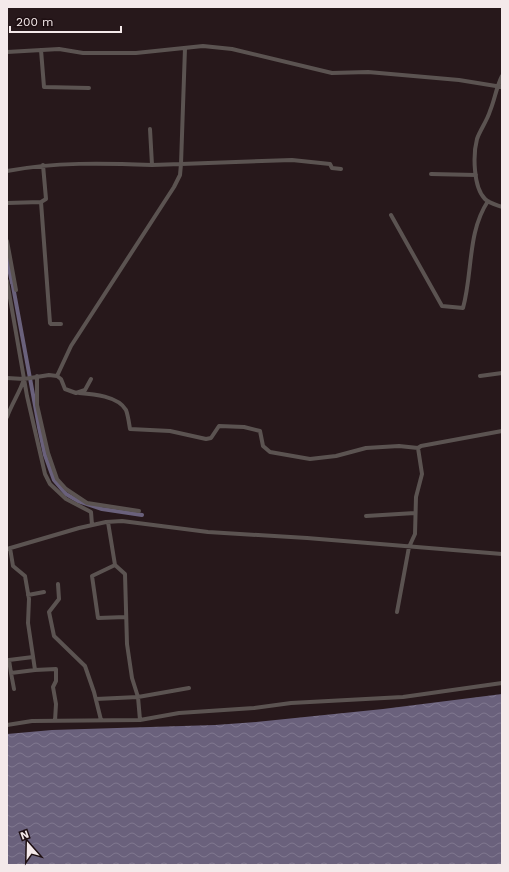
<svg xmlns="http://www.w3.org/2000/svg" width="509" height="872" font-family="'Work Sans',sans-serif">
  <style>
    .water { fill: url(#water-waves) }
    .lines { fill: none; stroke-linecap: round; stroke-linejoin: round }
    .canal { stroke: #6a617c; stroke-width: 4 }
    .minor { stroke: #5b5351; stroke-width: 4 }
  </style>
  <defs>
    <pattern id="water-waves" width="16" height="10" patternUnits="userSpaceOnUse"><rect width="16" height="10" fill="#6a617c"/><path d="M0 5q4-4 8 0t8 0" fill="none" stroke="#80788f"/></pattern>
  </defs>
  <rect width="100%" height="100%" fill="#27181b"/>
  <!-- water -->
  <path class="water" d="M 502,694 L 502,865 L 7,865 L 7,734 L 52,730 L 215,725 L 256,722 L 383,709 Z"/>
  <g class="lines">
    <!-- canal -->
    <path class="canal" d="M 7,258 L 12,283
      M 12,281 L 39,427 L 45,455 L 54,480 L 66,494 L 78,501 L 102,509 L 142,515"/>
    <!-- minor -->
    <path class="minor" d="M 41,50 L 44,87 L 89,88
      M 7,52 L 59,49 L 83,53 L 136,53 L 203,46 L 232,49 L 332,73 L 368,72 L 459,80 L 502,87
      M 502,76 C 496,88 495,99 490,111 C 487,121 480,130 477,139 C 473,154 473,187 485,199 C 489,203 497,205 502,207
      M 150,129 L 152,165 L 181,164 L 185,48
      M 7,171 C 55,162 103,163 152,165
      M 431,174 L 476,175
      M 41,202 L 50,323 L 51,324 L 61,324
      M 7,203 L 41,202 L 46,199 L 43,165
      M 391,215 L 442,306 L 463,308 C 473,272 467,233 488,201
      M 7,241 L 16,290
      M 7,281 L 27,396 L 45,474 L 50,484 L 66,499 L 91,512 L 92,525
      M 37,376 L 37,405 L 48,453 L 57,479 L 66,489 L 87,503 L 139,511
      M 57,376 L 61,379 L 65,389 L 76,393 L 85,390 L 91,379
      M 480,376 L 502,373
      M 7,378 L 24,379
      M 79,393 C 93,394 118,396 126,410 C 128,415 129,423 130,429 L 170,431 L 206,439 L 211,438 L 219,426 L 244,427 L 260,431 L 263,446 L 270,452 L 310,459 L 336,456 L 366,448 L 399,446 L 418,448
      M 7,417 C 12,403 20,392 24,379 L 49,375 L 57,376 L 71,346 L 174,187 L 180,175 L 181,164 L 292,160 L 330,164 L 332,168 L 341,169
      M 366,516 L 415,513
      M 108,522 L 115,565 L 125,574 L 127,644 L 132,678 L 138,697 L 189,688
      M 10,548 L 13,566 L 25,576 L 29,599 L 28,623 L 35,670 L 56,669 L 56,681 L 53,687 L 56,704 L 55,721
      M 7,549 L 79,528 L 106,522 L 122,521 L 208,532 L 307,538 L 502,554
      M 115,565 L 92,576 L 98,618 L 126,617
      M 58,584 L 59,599 L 49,612 L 54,636 L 85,666 L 94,692 L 101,720
      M 28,595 L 44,592
      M 397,612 L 409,547 L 415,534 L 416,497 L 422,474 L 418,448 L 421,446 L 502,431
      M 11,673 L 9,660 L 33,657
      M 14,689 L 11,673 L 35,670
      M 96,699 L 138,697 L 140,720
      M 7,725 L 32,721 L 140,720 L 179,713 L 254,708 L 291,703 L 403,697 L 502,683"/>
  </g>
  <!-- border -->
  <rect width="509" height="872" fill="none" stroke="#f4e9ea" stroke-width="16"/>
  <!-- north arrow -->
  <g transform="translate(28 844) rotate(340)" stroke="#1e0f12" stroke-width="3" paint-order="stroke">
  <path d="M0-3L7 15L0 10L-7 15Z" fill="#f4e9ea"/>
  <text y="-6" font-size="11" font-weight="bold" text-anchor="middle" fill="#f4e9ea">N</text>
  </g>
  <!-- scale -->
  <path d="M10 26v6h111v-6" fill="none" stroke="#f4e9ea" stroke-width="2"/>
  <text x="16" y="26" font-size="12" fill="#f4e9ea" stroke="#1e0f12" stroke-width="3" paint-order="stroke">200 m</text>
</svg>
